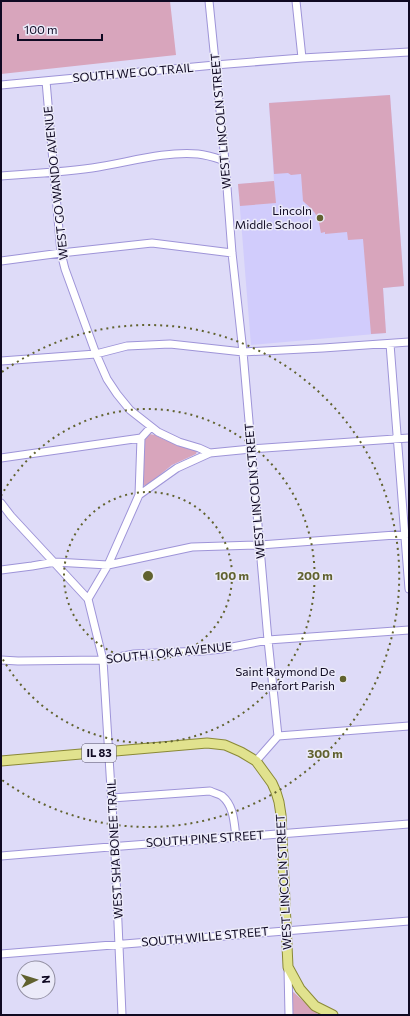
<svg xmlns="http://www.w3.org/2000/svg" width="410" height="1016" font-family="Commissioner,sans-serif">
  <style>
    .built { fill: #d1ccfc }
    .green { fill: #d8a5bc }
    .lines { fill: none; stroke-linecap: round; stroke-linejoin: round }
    .minor-casing { stroke: #9e94d8; stroke-width: 9 }
    .major-casing { stroke: #8a8937; stroke-width: 11 }
    .minor { stroke: #fff; stroke-width: 7 }
    .major { stroke: #e1e28e; stroke-width: 9 }
    .ring { fill: none; stroke: #61622f; stroke-width: 2; stroke-dasharray: 2 4 }
    .poi-dot { fill: #61622f; stroke: #ebeaf9; stroke-width: 1.5 }
    .labels { text-anchor: middle; stroke-width: 3; stroke-linejoin: round; paint-order: stroke }
    .shield { fill: #ebeaf9; stroke: #514c62; stroke-width: 1 }
    .shield-label { font-size: 11px; font-weight: bold; fill: #0f0922 }
    .street-label { font-size: 12px; fill: #0f0922; stroke: #ebeaf9 }
    .poi-label { font-size: 12px; fill: #0f0922; stroke: #ebeaf9; text-anchor: end }
    .centre { fill: #61622f; stroke: #ebeaf9; stroke-width: 2 }
    .ring-label { font-size: 12px; text-anchor: middle; font-weight: bold; fill: #61622f; stroke: #ebeaf9; stroke-width: 3; stroke-linejoin: round; paint-order: stroke }
  </style>
  <rect width="100%" height="100%" fill="#dedbf8"/>
  <!-- built -->
  <path class="built" d="M 390,95 L 404,286 L 383,288 L 386,333 L 251,345 L 238,184 L 274,181 L 269,103 Z"/>
  <!-- green -->
  <path class="green" d="M 1,1 L 170,1 L 176,55 L 1,74 Z
    M 390,95 L 404,286 L 383,288 L 386,333 L 371,334 L 363,239 L 348,240 L 347,232 L 325,234 L 325,232 L 321,233 C 318,214 316,213 303,201 L 301,174 L 291,175 L 288,173 L 274,174 L 269,103 Z
    M 274,181 L 276,203 L 240,206 L 238,184 Z
    M 149,434 L 155,435 L 165,440 L 197,451 L 196,454 L 172,465 L 146,486 L 143,485 L 144,438 Z
    M 291,990 L 319,1015 L 291,1015 Z"/>
  <g class="lines">
    <!-- minor casing -->
    <g class="minor-casing">
      <path id="minor" d="M 209,1 L 225,161 L 232,253 L 243,352 L 268,640 L 278,736 L 256,761
        M 296,1 L 302,58
        M 46,81 L 61,253 L 65,269 L 96,354 L 107,379 L 117,394 L 130,410 L 158,432 L 179,442 L 199,448 L 210,453
        M 1,85 L 215,65 L 302,58 L 409,52
        M 1,176 C 31,174 62,172 92,168 C 127,163 163,151 198,154 C 208,155 216,158 225,161
        M 1,261 L 61,253 L 152,243 L 232,253
        M 390,344 L 409,589
        M 1,361 L 96,354 L 127,346 L 170,344 L 243,352 L 323,348 L 409,342
        M 1,458 L 141,438
        M 139,495 L 177,468 L 210,453 L 251,449 L 409,438
        M 1,503 L 11,516 L 88,599 L 103,660 L 115,854 L 122,1015
        M 1,570 L 32,566 L 55,562 L 108,565 L 192,547 L 260,545 L 409,534
        M 88,599 L 108,565 L 139,495 L 141,438 L 151,427
        M 1,660 L 18,661 L 103,660 L 134,654 L 202,651 L 222,649 L 268,640 L 409,630
        M 278,736 L 409,726
        M 112,798 L 210,791 C 214,793 219,794 222,796 C 234,806 234,822 236,837
        M 1,856 L 122,846 L 409,824
        M 1,954 L 409,921
        M 288,969 L 289,1015"/>
    </g>
    <!-- major casing -->
    <g class="major-casing">
      <path id="major" d="M 1,761 L 207,743 L 225,745 L 241,752 L 256,761 L 272,783 L 276,792 L 279,802 L 281,815 L 288,967 L 300,989 L 315,1006 L 333,1015"/>
    </g>
    <!-- minor -->
    <use href="#minor" class="minor"/>
    <!-- major -->
    <use href="#major" class="major"/>
  </g>
  <!-- distance rings -->
  <g class="ring">
    <circle cx="148" cy="576" r="84"/>
    <path d="M1 496A167 167 0 1 1 1 656"/>
    <path d="M2 372A251 251 0 1 1 2 780"/>
  </g>
  <!-- markers -->
  <g class="poi-dot">
    <circle cx="320" cy="218" r="4"/>
    <circle cx="343" cy="679" r="4"/>
  </g>
  <g class="labels">
    <!-- shield labels -->
    <rect class="shield" x="82" y="744" width="34" height="18" rx="3"/>
    <g class="shield-label">
      <text x="99" y="757">IL 83</text>
    </g>
    <!-- street labels -->
    <g class="street-label">
      <text transform="translate(133 73) rotate(-5)" y="4">SOUTH WE GO TRAIL</text>
      <text transform="translate(221 121) rotate(-95)" y="4">WEST LINCOLN STREET</text>
      <text transform="translate(56 183) rotate(-96)" y="4">WEST GO WANDO AVENUE</text>
      <text transform="translate(255 491) rotate(-95)" y="4">WEST LINCOLN STREET</text>
      <text transform="translate(169 653) rotate(-6)" y="4">SOUTH I OKA AVENUE</text>
      <text transform="translate(205 839) rotate(-4)" y="4">SOUTH PINE STREET</text>
      <text transform="translate(115 849) rotate(-93)" y="4">WEST SHA BONEE TRAIL</text>
      <text transform="translate(284 882) rotate(-93)" y="4">WEST LINCOLN STREET</text>
      <text transform="translate(205 937) rotate(-5)" y="4">SOUTH WILLE STREET</text>
    </g>
    <!-- poi labels -->
    <g class="poi-label">
      <text x="312" y="215">Lincoln<tspan x="312" dy="14">Middle School</tspan></text>
      <text x="335" y="676">Saint Raymond De<tspan x="335" dy="14">Penafort Parish</tspan></text>
    </g>
  </g>
  <circle cx="148" cy="576" r="6" class="centre"/>
  <g class="ring-label">
    <text x="232" y="580">100 m</text>
    <text x="315" y="580">200 m</text>
    <text x="325" y="758">300 m</text>
  </g>
  <!-- border -->
  <rect width="410" height="1016" fill="none" stroke="#0f0922" stroke-width="4"/>
  <!-- north arrow -->
  <g transform="translate(36 980) rotate(86)"><circle r="19" fill="#ebeaf9" stroke="#9390a3"/>
  <path d="M0-3L7 15L0 10L-7 15Z" fill="#61622f"/>
  <text y="-6" font-size="11" font-weight="bold" text-anchor="middle" fill="#0f0922">N</text>
  </g>
  <!-- scale -->
  <path d="M18 34v6h84v-6" fill="none" stroke="#0f0922" stroke-width="2"/>
  <text x="24" y="34" font-size="12" fill="#0f0922" stroke="#ebeaf9" stroke-width="3" paint-order="stroke">100 m</text>
</svg>
